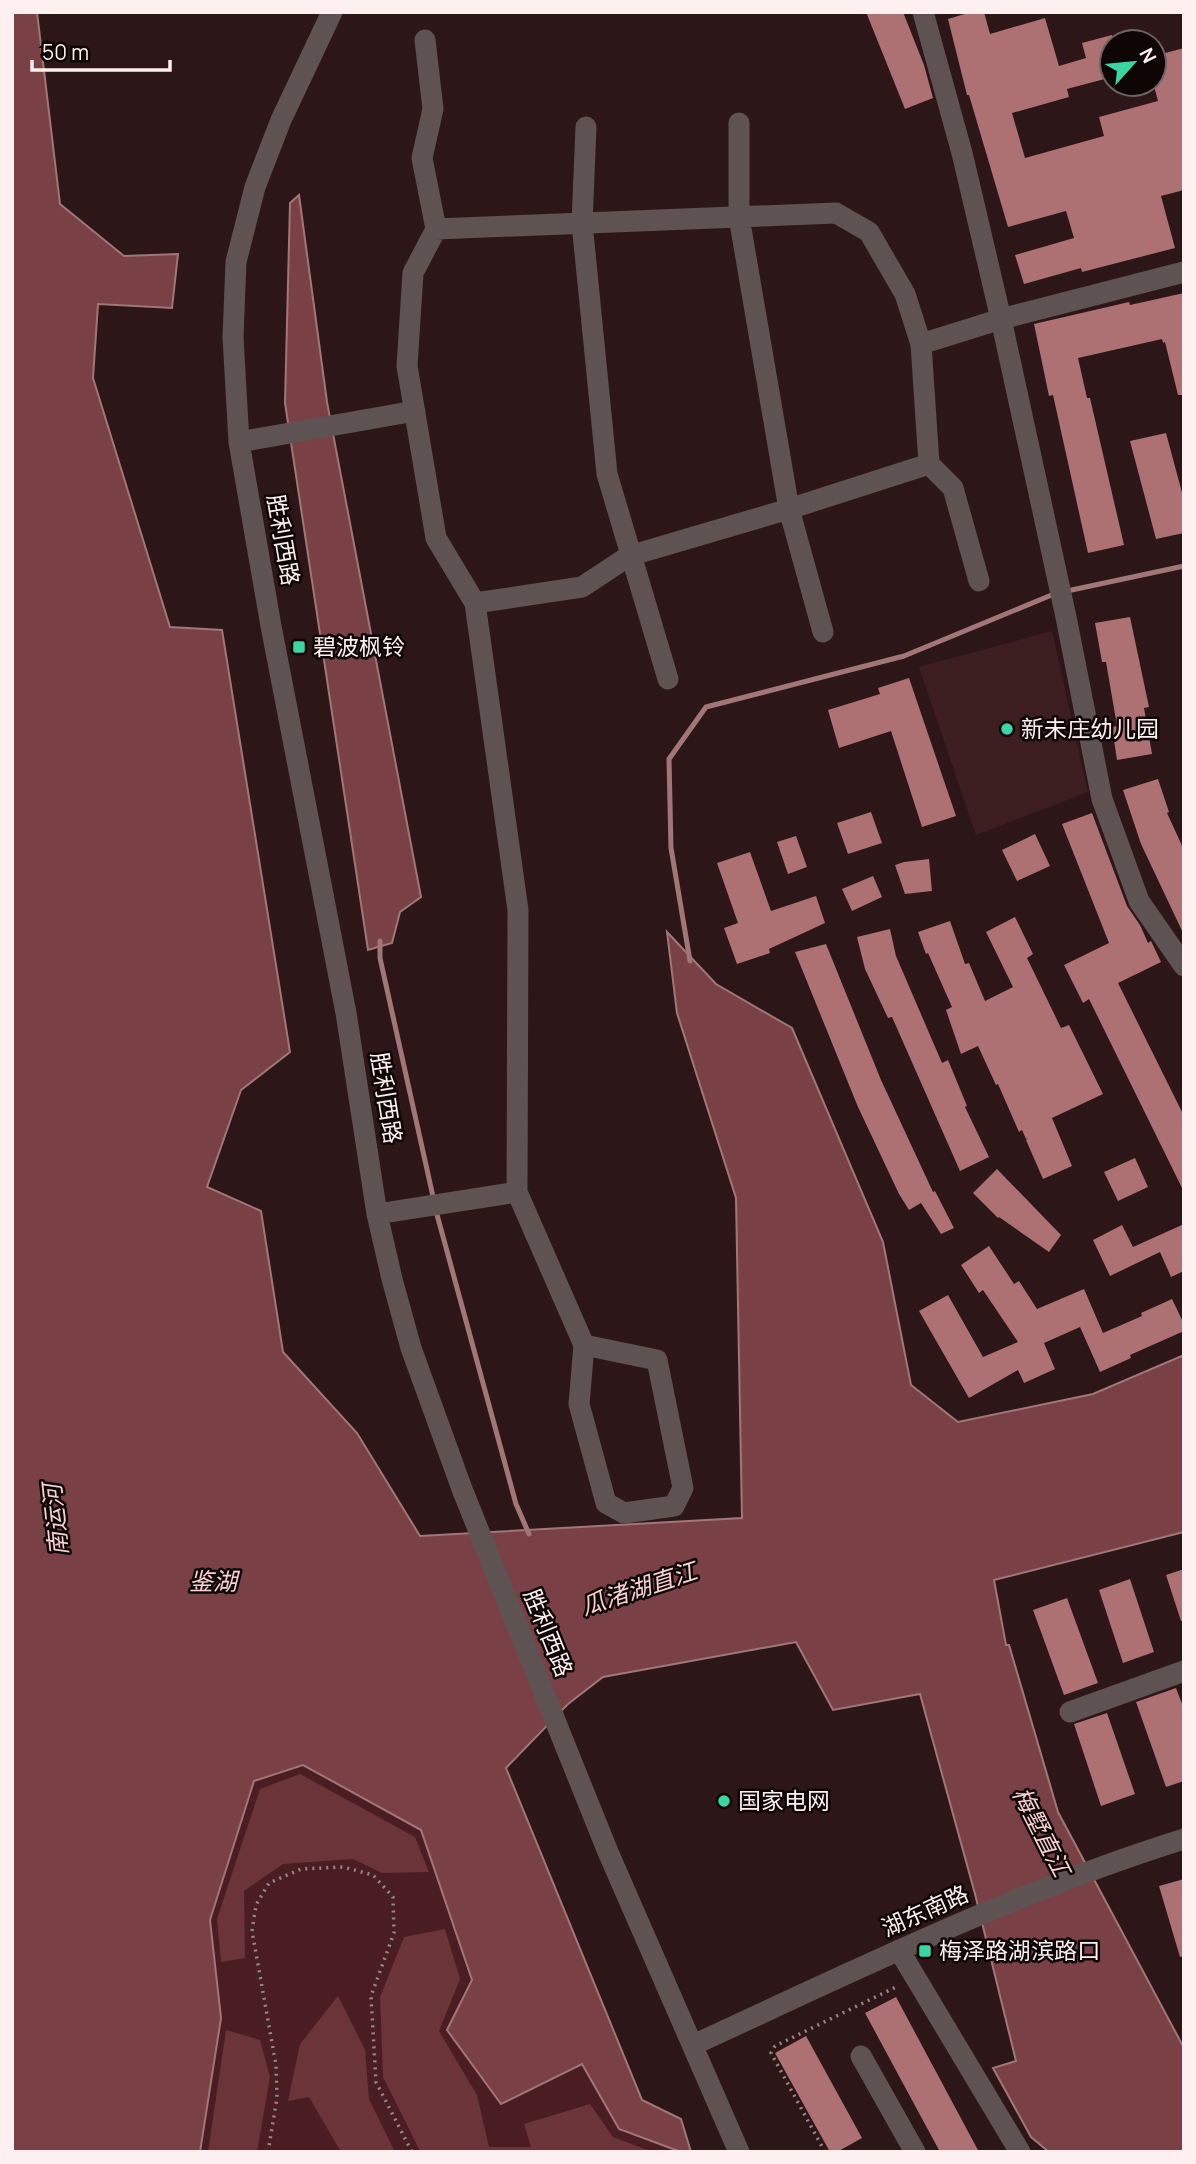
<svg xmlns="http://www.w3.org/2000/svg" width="1196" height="2164" font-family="Manrope,'Noto Sans SC',sans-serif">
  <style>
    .built { fill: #3c1e20 }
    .green { fill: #491d21 }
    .forest { fill: #6a3438 }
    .water { fill: #794145; stroke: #a17678; stroke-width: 2 }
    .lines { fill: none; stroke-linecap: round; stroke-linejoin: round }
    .stream { stroke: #a17678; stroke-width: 5 }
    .building { fill: #ad7073 }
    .path { stroke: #988586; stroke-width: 3.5; stroke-dasharray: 2 5; stroke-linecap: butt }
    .minor { stroke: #5f5252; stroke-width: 21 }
    .poi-dot { fill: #3dd4a3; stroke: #0e0505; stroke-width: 2.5 }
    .labels { text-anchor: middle; stroke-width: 5; stroke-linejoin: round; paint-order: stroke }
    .street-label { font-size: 23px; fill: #fef0f0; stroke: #0e0505 }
    .poi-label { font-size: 23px; fill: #fef0f0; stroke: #0e0505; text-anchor: start }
    .water-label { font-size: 24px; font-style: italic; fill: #f7d1d2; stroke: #0e0505 }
  </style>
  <rect width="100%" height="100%" fill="#2d1617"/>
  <!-- built -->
  <path class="built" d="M 1052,631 L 1088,792 L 976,835 L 919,667 Z"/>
  <!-- green -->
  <path class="green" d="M 303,1765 L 421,1830 L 472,1980 L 447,2030 L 501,2104 L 582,2063 L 619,2129 L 681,2152 L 200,2152 L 221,2018 L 210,1921 L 254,1781 Z"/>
  <!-- forest -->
  <path class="forest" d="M 300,1774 L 415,1837 L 429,1872 L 382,1873 L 353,1859 L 283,1864 L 244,1891 L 245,1958 L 221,1962 L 217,1919 L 260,1789 Z
    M 445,1929 L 460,1979 L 439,2031 L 477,2095 L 489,2147 L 531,2147 L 524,2124 L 590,2104 L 613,2137 L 653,2152 L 422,2152 L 419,2149 L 383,2077 L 380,1997 L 404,1937 Z
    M 338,1996 L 365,2050 L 369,2099 L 395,2152 L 341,2152 L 309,2097 L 288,2101 L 300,2044 Z
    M 226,2030 L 260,2040 L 270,2077 L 257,2152 L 208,2152 Z"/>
  <!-- water -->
  <path class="water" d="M 12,12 L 37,12 L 60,204 L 124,256 L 178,254 L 172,308 L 98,304 L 93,378 L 170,627 L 222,630 L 290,1052 L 241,1090 L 207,1187 L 261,1211 L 283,1352 L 357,1433 L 420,1536 L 742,1518 L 736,1198 L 677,1013 L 667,932 L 716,984 L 792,1028 L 883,1242 L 911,1385 L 958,1422 L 1093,1394 L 1184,1355 L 1184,1532 L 994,1580 L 1006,1645 L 1009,1645 L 1058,1812 L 1184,2048 L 1184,2152 L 1049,2152 L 1031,2137 L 993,2068 L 1016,2061 L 975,1894 L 920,1694 L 833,1710 L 796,1642 L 603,1677 L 568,1704 L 506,1768 L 642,2100 L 681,2119 L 691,2152 L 681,2152 L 619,2129 L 582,2064 L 501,2104 L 447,2030 L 472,1980 L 421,1830 L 303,1765 L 254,1781 L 210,1920 L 221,2018 L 200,2152 L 12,2152 Z
    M 299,195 L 327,402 L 421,897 L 400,912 L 392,943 L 368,950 L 285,403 L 290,203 Z"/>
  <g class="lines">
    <!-- stream -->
    <path class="stream" d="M 1067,591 L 1184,566
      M 380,941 L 380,958 L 434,1201
      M 690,961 L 671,848 L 669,759 L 706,707 L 904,656 L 1054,594
      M 436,1211 L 516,1504 L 529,1534"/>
  </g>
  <!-- building -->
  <path class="building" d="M 866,12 L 903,12 L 924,65 L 933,98 L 905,109 Z
    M 971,12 L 984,12 L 990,34 L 1045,18 L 1059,66 L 1086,58 L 1082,43 L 1112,35 L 1112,77 L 1067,89 L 1069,97 L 1012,113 L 1025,158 L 1104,136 L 1099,117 L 1158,101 L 1154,86 L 1154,56 L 1184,48 L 1184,190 L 1161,196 L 1175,248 L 1082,272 L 1081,268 L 1024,284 L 1015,255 L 1074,238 L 1066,211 L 1008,227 L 969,95 L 967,95 L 948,19 Z
    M 1184,293 L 1184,395 L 1178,395 L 1165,342 L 1163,343 L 1162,339 L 1078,358 L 1087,398 L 1090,398 L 1124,545 L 1088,553 L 1053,395 L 1049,396 L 1034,324 L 1129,302 L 1130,305 Z
    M 1166,433 L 1184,500 L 1184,533 L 1156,539 L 1130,441 Z
    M 1130,617 L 1149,707 L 1144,708 L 1152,754 L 1117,760 L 1112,727 L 1117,726 L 1106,662 L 1102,662 L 1095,623 Z
    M 909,678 L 956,816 L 922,827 L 891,731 L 839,748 L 828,710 L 880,694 L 878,688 Z
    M 1158,779 L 1169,812 L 1167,813 L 1184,850 L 1184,935 L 1141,844 L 1123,790 Z
    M 871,812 L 882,843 L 848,854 L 837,823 Z
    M 1092,813 L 1127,906 L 1140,925 L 1148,943 L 1151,941 L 1161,962 L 1118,983 L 1184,1116 L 1184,1192 L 1089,999 L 1083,1003 L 1064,965 L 1109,943 L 1062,824 Z
    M 1035,834 L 1050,866 L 1017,881 L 1002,850 Z
    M 796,836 L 807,867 L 788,874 L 777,842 Z
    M 750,852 L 771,911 L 816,896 L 825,923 L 769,949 L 770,953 L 737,964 L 724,928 L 738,923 L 717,863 Z
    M 929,859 L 932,891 L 905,894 L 895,865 L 904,862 Z
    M 873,876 L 882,897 L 852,911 L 842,889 Z
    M 1015,917 L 1033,954 L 1027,958 L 1061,1028 L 1069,1025 L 1103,1094 L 1052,1118 L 1072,1166 L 1043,1179 L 1026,1140 L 1028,1138 L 1026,1139 L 1022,1130 L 1019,1132 L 998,1084 L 996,1085 L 978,1046 L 961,1054 L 946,1010 L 952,1007 L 928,953 L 926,954 L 918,932 L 950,921 L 965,964 L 969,963 L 985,1001 L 1013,987 L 986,932 Z
    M 890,929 L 896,956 L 942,1063 L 948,1060 L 967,1106 L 965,1107 L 989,1157 L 960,1171 L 892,1017 L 888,1018 L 865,969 L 857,937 Z
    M 826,944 L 881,1080 L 933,1192 L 935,1191 L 954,1228 L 941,1234 L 921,1203 L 909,1210 L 899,1194 L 858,1107 L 795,952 Z
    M 1135,1158 L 1148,1187 L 1118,1201 L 1104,1172 Z
    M 997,1169 L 1061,1235 L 1049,1252 L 999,1217 L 998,1218 L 973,1193 Z
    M 1184,1224 L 1184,1271 L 1171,1277 L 1160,1252 L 1110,1276 L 1093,1240 L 1122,1225 L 1133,1247 Z
    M 989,1246 L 1014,1284 L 1019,1281 L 1037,1309 L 1084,1289 L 1103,1333 L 1142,1316 L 1141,1313 L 1172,1299 L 1184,1324 L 1184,1331 L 1130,1355 L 1131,1358 L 1100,1372 L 1080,1327 L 1044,1343 L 1055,1369 L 1024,1383 L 1018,1370 L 969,1398 L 919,1311 L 948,1295 L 983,1357 L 1018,1342 L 983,1290 L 979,1293 L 961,1265 Z
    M 1184,1569 L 1184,1621 L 1181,1621 L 1166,1575 Z
    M 1130,1579 L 1154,1652 L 1123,1663 L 1099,1590 Z
    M 1067,1598 L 1098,1683 L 1064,1695 L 1033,1610 Z
    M 1176,1688 L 1184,1709 L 1184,1781 L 1166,1787 L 1136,1702 Z
    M 1107,1713 L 1135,1794 L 1101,1806 L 1074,1724 Z
    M 1184,1879 L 1184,1956 L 1180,1957 L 1159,1886 Z
    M 896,1997 L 979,2152 L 940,2152 L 865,2013 Z
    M 806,2036 L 862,2138 L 837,2152 L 830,2152 L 775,2053 Z"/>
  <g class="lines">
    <!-- path -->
    <path class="path" d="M 268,2152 L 277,2098 L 276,2065 L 252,1931 L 256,1905 L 269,1883 L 301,1869 L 343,1867 L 373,1875 L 393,1897 L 394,1933 L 371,1996 L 376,2082 L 412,2152
      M 825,2152 L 771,2053 L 775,2046 L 898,1986"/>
    <!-- minor -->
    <path class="minor" d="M 332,12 L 281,120 L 255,187 L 236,262 L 233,337 L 239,442 L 271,626 L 346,1013 L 377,1214 L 392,1279 L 411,1348 L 462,1489 L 608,1852 L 739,2152
      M 923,12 L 962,153 L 1001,319 L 1066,617 L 1102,799 L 1139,901 L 1184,966
      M 425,40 L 433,109 L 422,158 L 436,229
      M 739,123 L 739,217 L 789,509 L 823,632
      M 586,127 L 582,223 L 607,474 L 668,679
      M 836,213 L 869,232 L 905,294 L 921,344 L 929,464 L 789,509 L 629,556 L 582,587 L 475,603 L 436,538 L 407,366 L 413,273 L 436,229 Z
      M 921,344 L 1001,319 L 1184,272
      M 239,442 L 415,411
      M 929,464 L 953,488 L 979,581
      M 475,603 L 518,910 L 517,1192 L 584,1345 L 579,1404 L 606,1503 L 624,1513 L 674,1506 L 683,1488 L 657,1360 L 584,1345
      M 377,1214 L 517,1192
      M 1070,1712 L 1184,1671
      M 899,1950 L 1020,2152
      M 693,2045 C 854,1971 1014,1892 1184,1839
      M 861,2056 L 915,2152"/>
  </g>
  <!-- markers -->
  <g class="poi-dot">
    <rect x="292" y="640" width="14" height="14" rx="3.5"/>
    <circle cx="1007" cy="729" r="7"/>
    <circle cx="724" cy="1801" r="7"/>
    <rect x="918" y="1944" width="14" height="14" rx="3.5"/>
  </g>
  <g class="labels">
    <!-- street labels -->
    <g class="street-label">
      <text transform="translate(283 540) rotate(80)" y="8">胜利西路</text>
      <text transform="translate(386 1098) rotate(81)" y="8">胜利西路</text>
      <text transform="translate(548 1633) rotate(68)" y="8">胜利西路</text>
      <text transform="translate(925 1911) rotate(-24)" y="8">湖东南路</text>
    </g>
    <!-- poi labels -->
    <g class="poi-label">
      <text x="313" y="655">碧波枫铃</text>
      <text x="1021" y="737">新未庄幼儿园</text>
      <text x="738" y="1809">国家电网</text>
      <text x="939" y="1959">梅泽路湖滨路口</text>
    </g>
    <!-- water labels -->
    <g class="water-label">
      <text transform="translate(56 1520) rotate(-96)" y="8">南运河</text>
      <text x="213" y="1590">鉴湖</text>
      <text transform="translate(639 1589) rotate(-18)" y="8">瓜渚湖直江</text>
      <text transform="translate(1041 1832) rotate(63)" y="8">梅墅直江</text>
    </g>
  </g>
  <!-- border -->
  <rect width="1196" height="2164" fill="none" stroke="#fef0f0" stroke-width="28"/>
  <!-- north arrow -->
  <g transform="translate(1133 63) rotate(63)"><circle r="33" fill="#0e0505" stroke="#6e6363" stroke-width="2"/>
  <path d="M0-5L12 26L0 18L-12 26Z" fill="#3dd4a3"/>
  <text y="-10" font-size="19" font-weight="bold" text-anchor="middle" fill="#fef0f0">N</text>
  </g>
  <!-- scale -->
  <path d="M32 60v10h138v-10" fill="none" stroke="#fef0f0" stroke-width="3.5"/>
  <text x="42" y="60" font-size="21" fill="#fef0f0" stroke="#0e0505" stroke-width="5" paint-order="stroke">50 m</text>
</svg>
